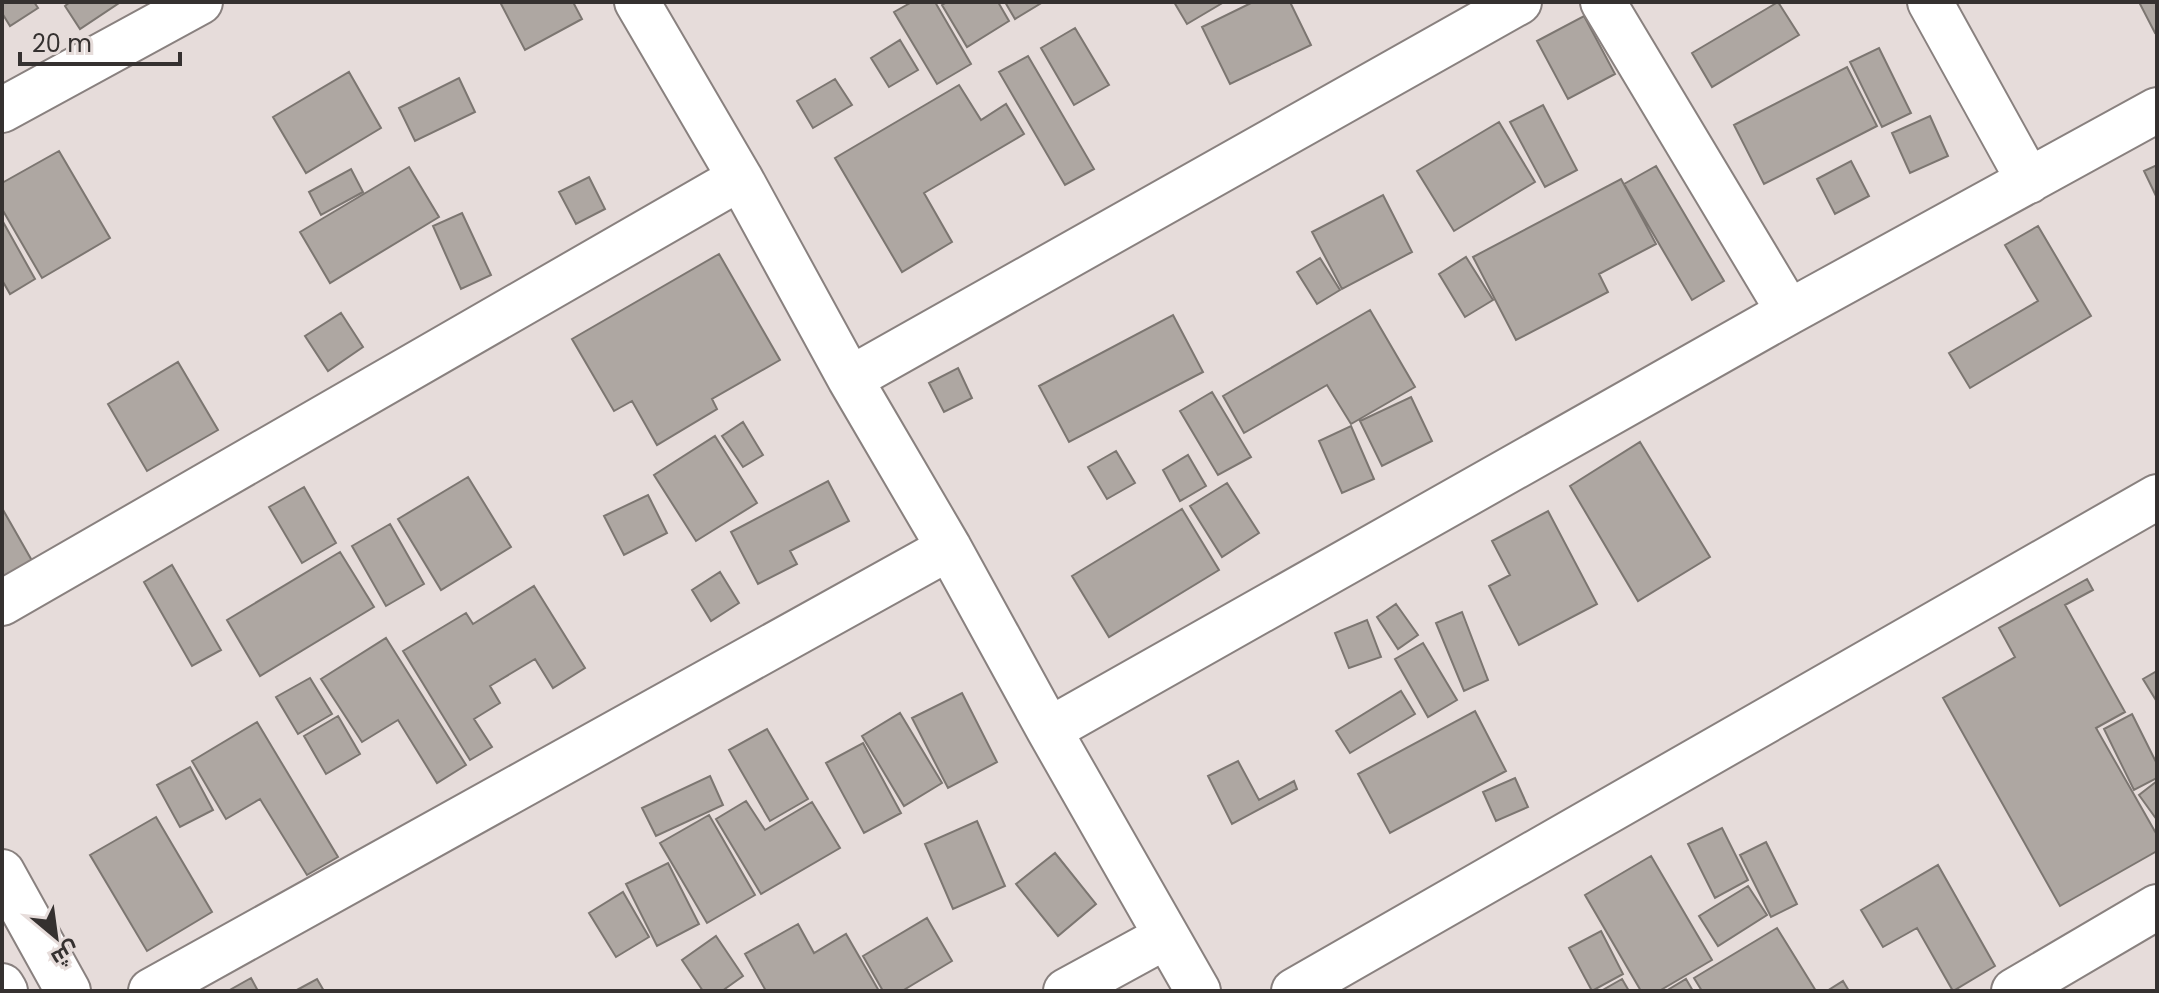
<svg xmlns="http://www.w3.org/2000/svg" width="2159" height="993" font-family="Poppins,Cairo,sans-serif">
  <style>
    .building { fill: #aea7a2; stroke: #7c7671; stroke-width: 2 }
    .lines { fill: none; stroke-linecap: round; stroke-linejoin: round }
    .street-casing { stroke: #89817f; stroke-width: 48 }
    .secondary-casing { stroke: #89817f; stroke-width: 48 }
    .street { stroke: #fff; stroke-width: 44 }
    .secondary { stroke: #fff; stroke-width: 44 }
  </style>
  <rect width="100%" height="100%" fill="#e6dcda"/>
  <!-- building -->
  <path class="building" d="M 2,2 L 34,2 L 38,8 L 10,26 L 2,13 Z
    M 70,2 L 118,2 L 119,3 L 80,29 L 65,6 Z
    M 500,2 L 573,2 L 582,19 L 525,50 Z
    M 912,2 L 935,2 L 971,64 L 937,84 L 894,12 Z
    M 947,2 L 998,2 L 1009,21 L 967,47 L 942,5 Z
    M 1005,2 L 1043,2 L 1015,19 Z
    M 1174,2 L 1224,2 L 1187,24 Z
    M 1253,2 L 1290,2 L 1311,45 L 1230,84 L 1202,27 Z
    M 1778,2 L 1799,35 L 1712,87 L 1692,53 Z
    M 2139,2 L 2157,2 L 2157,32 L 2155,33 Z
    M 1584,16 L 1615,74 L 1568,99 L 1537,41 Z
    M 1075,28 L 1109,85 L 1074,105 L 1041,48 Z
    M 900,40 L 918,70 L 889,87 L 871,58 Z
    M 1879,48 L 1911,113 L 1882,127 L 1850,62 Z
    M 1028,56 L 1094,169 L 1065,185 L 999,72 Z
    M 1847,67 L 1877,126 L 1764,184 L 1734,125 Z
    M 349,72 L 381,128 L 306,173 L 273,117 Z
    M 459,78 L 475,112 L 415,141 L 399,108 Z
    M 835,79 L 852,105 L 813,128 L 797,101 Z
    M 959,85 L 981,120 L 1006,104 L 1024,134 L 924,193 L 952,242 L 902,272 L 835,158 Z
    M 1543,105 L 1577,170 L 1545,187 L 1510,122 Z
    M 1930,116 L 1948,156 L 1910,173 L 1892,133 Z
    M 1499,122 L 1535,182 L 1454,231 L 1417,171 Z
    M 59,151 L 110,238 L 42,278 L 2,209 L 2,183 Z
    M 1851,161 L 1869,196 L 1835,214 L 1817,179 Z
    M 2157,165 L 2157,198 L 2144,171 Z
    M 1656,166 L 1724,281 L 1692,300 L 1624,184 Z
    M 409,167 L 439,217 L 330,283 L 300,232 Z
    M 351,169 L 363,192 L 321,215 L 309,192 Z
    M 589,177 L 605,209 L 576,224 L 559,192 Z
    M 1621,179 L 1656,244 L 1599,274 L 1608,292 L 1516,340 L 1473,257 Z
    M 1383,195 L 1412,252 L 1342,289 L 1312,232 Z
    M 462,213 L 491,275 L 461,289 L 433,226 Z
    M 2,220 L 35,279 L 10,294 L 2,280 Z
    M 2038,226 L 2091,316 L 1970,388 L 1949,353 L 2038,301 L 2005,245 Z
    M 719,254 L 780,360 L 712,399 L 717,409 L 657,445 L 632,401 L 614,411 L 572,339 Z
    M 1466,257 L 1493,300 L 1465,317 L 1439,274 Z
    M 1320,258 L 1340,290 L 1317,304 L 1297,272 Z
    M 1370,310 L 1415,387 L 1351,424 L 1327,385 L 1244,433 L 1223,396 Z
    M 341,313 L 363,347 L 328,371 L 305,336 Z
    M 1173,315 L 1203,372 L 1069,442 L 1039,386 Z
    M 178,362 L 218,430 L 147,471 L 108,404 Z
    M 958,368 L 972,398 L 944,412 L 929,383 Z
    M 1212,392 L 1251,457 L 1218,475 L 1180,411 Z
    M 1411,397 L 1432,441 L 1382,466 L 1360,421 Z
    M 743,422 L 763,455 L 743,467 L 722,436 Z
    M 1351,426 L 1374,479 L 1342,493 L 1319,441 Z
    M 715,436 L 757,503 L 696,541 L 654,475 Z
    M 1640,442 L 1710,557 L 1638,601 L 1570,486 Z
    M 1116,451 L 1135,483 L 1107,499 L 1088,467 Z
    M 1188,455 L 1206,486 L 1180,501 L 1163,470 Z
    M 468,477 L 511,547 L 441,590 L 398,519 Z
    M 828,481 L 849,521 L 790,551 L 797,564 L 758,584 L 731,532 Z
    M 1227,483 L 1259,533 L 1222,557 L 1190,506 Z
    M 304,487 L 336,543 L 302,563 L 269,507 Z
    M 648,495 L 667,533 L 624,555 L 604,516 Z
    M 2,508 L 35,566 L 2,585 Z
    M 1182,509 L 1219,570 L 1109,637 L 1072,576 Z
    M 1548,511 L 1597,604 L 1519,645 L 1489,586 L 1510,575 L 1492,541 Z
    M 390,524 L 424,584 L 386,606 L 352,546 Z
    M 340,552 L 374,607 L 260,676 L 227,620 Z
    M 172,565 L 221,650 L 192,666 L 144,582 Z
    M 720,572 L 739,603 L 711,621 L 692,590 Z
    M 2087,579 L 2093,590 L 2065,605 L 2125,712 L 2096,728 L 2157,835 L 2157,851 L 2060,906 L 1943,698 L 2015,657 L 1999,628 Z
    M 534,586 L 585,668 L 553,688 L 535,659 L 490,686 L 500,703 L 474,719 L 492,747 L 470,760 L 403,651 L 466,613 L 473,624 Z
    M 1396,604 L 1418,635 L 1398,649 L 1377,617 Z
    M 1462,612 L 1488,680 L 1464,691 L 1436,623 Z
    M 1367,620 L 1381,657 L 1349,668 L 1335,633 Z
    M 386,638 L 466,765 L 437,783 L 398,720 L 362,742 L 321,679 Z
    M 1423,643 L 1457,700 L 1428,717 L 1395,659 Z
    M 2157,671 L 2157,702 L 2143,679 Z
    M 310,678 L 332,714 L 298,734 L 276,697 Z
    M 1401,691 L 1415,714 L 1350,753 L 1336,731 Z
    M 962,693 L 997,762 L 948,788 L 912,718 Z
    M 1475,711 L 1506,771 L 1390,833 L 1358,774 Z
    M 900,713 L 942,783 L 904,806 L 862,736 Z
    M 2132,714 L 2157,764 L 2157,778 L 2134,790 L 2104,729 Z
    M 338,716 L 360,754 L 326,774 L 304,736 Z
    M 257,722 L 338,857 L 307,875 L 260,799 L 226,819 L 192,761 Z
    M 767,729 L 808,799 L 770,821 L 729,750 Z
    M 863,743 L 901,813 L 864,833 L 826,763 Z
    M 1238,761 L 1259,800 L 1294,781 L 1297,789 L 1232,824 L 1208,776 Z
    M 190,767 L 213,810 L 180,827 L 157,785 Z
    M 710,776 L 723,805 L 656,836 L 642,808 Z
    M 1515,778 L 1528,807 L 1496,821 L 1483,792 Z
    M 2157,781 L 2157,820 L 2139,795 Z
    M 746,801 L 765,830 L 812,802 L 840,848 L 761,894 L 716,819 Z
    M 709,815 L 755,895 L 707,923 L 660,843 Z
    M 156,817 L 212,912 L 147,951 L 90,855 Z
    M 977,821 L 1005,886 L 953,909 L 925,844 Z
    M 1722,828 L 1748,880 L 1715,898 L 1688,844 Z
    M 1766,842 L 1797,904 L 1771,917 L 1740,855 Z
    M 1055,853 L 1096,904 L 1058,936 L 1016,884 Z
    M 1651,856 L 1712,960 L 1659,991 L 1641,991 L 1585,895 Z
    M 668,863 L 699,924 L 657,946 L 626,884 Z
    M 1938,865 L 1995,966 L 1953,991 L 1917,928 L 1883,947 L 1861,910 Z
    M 1748,886 L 1767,915 L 1718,946 L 1699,916 Z
    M 623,892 L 649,937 L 616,957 L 589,913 Z
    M 927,918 L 952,961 L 902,991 L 883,991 L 863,956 Z
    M 798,924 L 814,953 L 846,934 L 879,991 L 766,991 L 745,954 Z
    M 1777,928 L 1816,991 L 1702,991 L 1694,978 Z
    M 1601,931 L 1623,974 L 1592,991 L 1569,948 Z
    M 716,936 L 743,976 L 722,991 L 703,991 L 682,960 Z
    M 251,978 L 258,991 L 228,991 Z
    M 317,979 L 324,991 L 295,991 Z
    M 1622,979 L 1629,991 L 1601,991 Z
    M 1686,979 L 1693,991 L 1666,991 Z
    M 1843,981 L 1849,991 L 1827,991 Z"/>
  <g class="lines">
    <!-- street casing -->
    <g class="street-casing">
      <path id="street" d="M 637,2 L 740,178 L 850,379 L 949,548 L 1049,730 L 1198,991
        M 1603,2 L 1789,312
        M 1930,2 L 2029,181
        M 2,110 L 200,2
        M 850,379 L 1519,2
        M 2,603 L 740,178
        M 1049,730 L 1789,312 L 2157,110
        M 151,991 L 949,548
        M 1066,991 L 1165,937
        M 1294,991 L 2157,497
        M 2014,991 L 2157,907"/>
    </g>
    <!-- secondary casing -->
    <g class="secondary-casing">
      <path id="secondary" d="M 2,872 L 68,991
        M 2,986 L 5,991"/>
    </g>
    <!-- street -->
    <use href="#street" class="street"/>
    <!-- secondary -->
    <use href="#secondary" class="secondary"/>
  </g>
  <!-- border -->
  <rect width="2159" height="993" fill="none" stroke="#353130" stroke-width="8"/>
  <!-- north arrow -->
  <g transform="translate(56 937) rotate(151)" stroke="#e6dcda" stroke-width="6" paint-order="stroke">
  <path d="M0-6L14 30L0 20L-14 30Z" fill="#353130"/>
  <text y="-12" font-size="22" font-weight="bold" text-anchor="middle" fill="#353130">ش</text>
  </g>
  <!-- scale -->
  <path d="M20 52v12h160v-12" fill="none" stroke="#353130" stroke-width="4"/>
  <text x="32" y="52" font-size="24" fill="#353130" stroke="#e6dcda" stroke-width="6" paint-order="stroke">20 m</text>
</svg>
